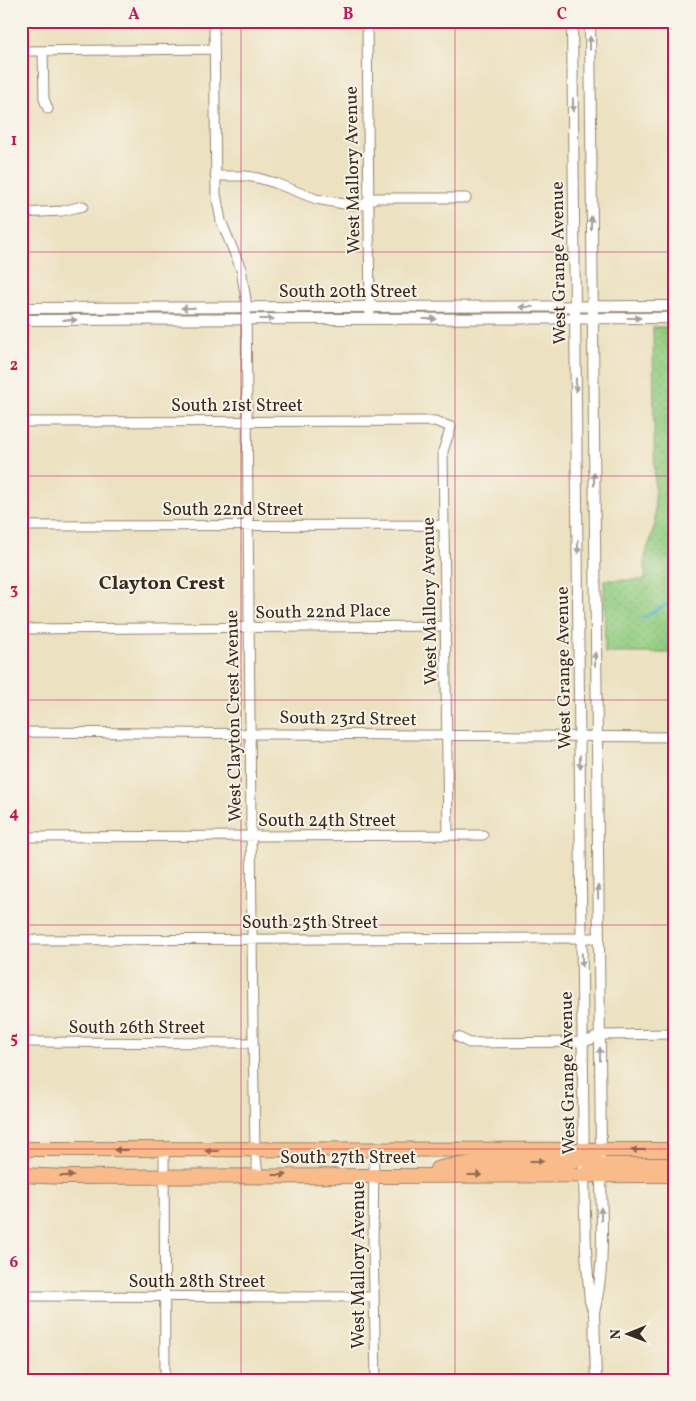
<svg xmlns="http://www.w3.org/2000/svg" width="696" height="1401" font-family="Vollkorn,serif">
  <style>
    .park { fill: url(#park-dots); stroke: #667b4f }
    .lines { fill: none; stroke-linecap: round; stroke-linejoin: round }
    .stream { stroke: #4eaecd; stroke-width: 2 }
    .minor-casing { stroke: #94866f; stroke-width: 11 }
    .tertiary-casing { stroke: #94866f; stroke-width: 12 }
    .primary-casing { stroke: #94866f; stroke-width: 16 }
    .minor { stroke: #fff; stroke-width: 9 }
    .tertiary { stroke: #fff; stroke-width: 10 }
    .primary { stroke: #fabb8b; stroke-width: 14 }
    .oneway { fill: #a79f9a }
    .oneway2 { fill: #916b4f }
    .grid { fill: none; stroke: #c2185b; stroke-width: 1; stroke-opacity: 0.55 }
    .labels { text-anchor: middle; stroke-width: 4; stroke-linejoin: round; paint-order: stroke }
    .street-label { font-size: 18px; fill: #3b2a1e; stroke: #f7f3e8 }
    .quarter-label { font-size: 20px; font-weight: bold; fill: #3b2a1e; stroke: #f7f3e8 }
    .neatline { fill: none; stroke: #c2185b; stroke-width: 2 }
    .grid-label { font-size: 16px; text-anchor: middle; font-weight: bold; fill: #c2185b }
  </style>
  <defs>
    <pattern id="park-dots" width="8" height="8" patternUnits="userSpaceOnUse" patternTransform="scale(1.25)"><rect width="8" height="8" fill="#91cc80"/><path d="M2 2h.1M6 6h.1" fill="none" stroke="#7eaf6e" stroke-width="1.8" stroke-linecap="round"/></pattern>
  </defs>
  <rect width="100%" height="100%" fill="#f7f3e8"/>
  <filter id="ink" filterUnits="userSpaceOnUse"><feTurbulence type="fractalNoise" baseFrequency=".02" numOctaves="2"/><feDisplacementMap in="SourceGraphic" scale="10" xChannelSelector="R" yChannelSelector="G"/><feConvolveMatrix kernelMatrix="1 2 1 2 8 2 1 2 1" color-interpolation-filters="sRGB"/></filter>
  <filter id="wash" filterUnits="userSpaceOnUse"><feTurbulence type="fractalNoise" baseFrequency=".0096" numOctaves="4" result="noise"/><feDisplacementMap in="SourceGraphic" scale="20" xChannelSelector="R" yChannelSelector="G"/><feGaussianBlur stdDeviation="1.12" result="paint"/><feColorMatrix in="noise" values="0 0 0 0 0 0 0 0 0 0 0 0 0 0 0 0 0 1.4 0 .05"/><feComposite in="paint" operator="in"/></filter>
  <g filter="url(#wash)">
    <rect width="100%" height="100%" fill="#ece1c0"/>
    <!-- park -->
    <path class="park" d="M 653,327 L 675,327 L 675,653 L 605,653 L 604,580 L 645,580 L 645,557 L 655,524 Z"/>
    <g class="lines">
      <!-- stream -->
      <path class="stream" d="M 642,618 L 675,600"/>
    </g>
  </g>
  <g filter="url(#ink)">
    <g class="lines">
      <!-- minor casing -->
      <g class="minor-casing">
        <path id="minor" d="M 214,21 L 216,194 L 221,221 L 241,269 L 246,300 L 253,1034 L 255,1150 L 258,1175
          M 367,21 L 370,319
          M 21,51 L 214,49
          M 43,52 L 44,99 L 48,109
          M 215,176 L 246,176 L 258,178 L 275,183 L 316,199 L 344,204 L 362,205 L 375,198 L 466,198
          M 21,213 L 62,211 L 83,206
          M 21,422 L 435,421 L 451,427 L 443,451 L 448,835
          M 21,526 L 444,525
          M 21,629 L 446,626
          M 21,732 L 675,737
          M 21,837 L 483,835
          M 21,940 L 599,938
          M 458,1037 L 469,1043 L 583,1042 L 590,1040 L 600,1035 L 675,1034
          M 21,1042 L 253,1043
          M 164,1150 L 165,1380
          M 374,1150 L 373,1247 L 376,1380
          M 21,1296 L 374,1297"/>
      </g>
      <!-- tertiary casing -->
      <g class="tertiary-casing">
        <path id="tertiary" d="M 572,21 L 584,1175 L 586,1252 L 590,1301 L 594,1313 L 596,1380
          M 590,21 L 601,1155
          M 21,308 L 675,306
          M 21,320 L 675,318
          M 594,1312 C 606,1266 601,1217 601,1170"/>
      </g>
      <!-- primary casing -->
      <g class="primary-casing">
        <path id="primary" d="M 21,1149 L 675,1150
          M 437,1169 L 445,1167 C 462,1165 479,1162 496,1162 C 519,1161 579,1167 596,1154
          M 585,1174 L 601,1165 L 675,1165
          M 21,1175 L 64,1177 L 675,1175"/>
      </g>
      <!-- minor -->
      <use href="#minor" class="minor"/>
      <!-- tertiary -->
      <use href="#tertiary" class="tertiary"/>
      <!-- primary -->
      <use href="#primary" class="primary"/>
    </g>
    <!-- one-way arrows -->
    <defs><path id="oneway-solid" d="M-6-.8H1V-3.2L6.5 0L1 3.2V.8H-6Z" transform="scale(1.25)"/></defs>
    <g class="oneway">
      <use href="#oneway-solid" transform="translate(590 43) rotate(-90)"/>
      <use href="#oneway-solid" transform="translate(573 105) rotate(89)"/>
      <use href="#oneway-solid" transform="translate(591 223) rotate(-90)"/>
      <use href="#oneway-solid" transform="translate(526 307) rotate(180)"/>
      <use href="#oneway-solid" transform="translate(188 308) rotate(180)"/>
      <use href="#oneway-solid" transform="translate(634 318)"/>
      <use href="#oneway-solid" transform="translate(267 319)"/>
      <use href="#oneway-solid" transform="translate(430 319)"/>
      <use href="#oneway-solid" transform="translate(70 320)"/>
      <use href="#oneway-solid" transform="translate(576 385) rotate(89)"/>
      <use href="#oneway-solid" transform="translate(594 479) rotate(-90)"/>
      <use href="#oneway-solid" transform="translate(578 547) rotate(89)"/>
      <use href="#oneway-solid" transform="translate(595 659) rotate(-90)"/>
      <use href="#oneway-solid" transform="translate(580 762) rotate(89)"/>
      <use href="#oneway-solid" transform="translate(598 892) rotate(-91)"/>
      <use href="#oneway-solid" transform="translate(582 960) rotate(89)"/>
      <use href="#oneway-solid" transform="translate(600 1054) rotate(-90)"/>
      <use href="#oneway-solid" transform="translate(601 1214) rotate(-91)"/>
    </g>
    <g class="oneway2">
      <use href="#oneway-solid" transform="translate(121 1150) rotate(-180)"/>
      <use href="#oneway-solid" transform="translate(638 1150) rotate(179)"/>
      <use href="#oneway-solid" transform="translate(212 1151) rotate(180)"/>
      <use href="#oneway-solid" transform="translate(537 1161)"/>
      <use href="#oneway-solid" transform="translate(280 1175)"/>
      <use href="#oneway-solid" transform="translate(475 1175)"/>
      <use href="#oneway-solid" transform="translate(67 1176)"/>
    </g>
  </g>
  <!-- grid -->
  <path class="grid" d="M 241,21 L 241,1380M 455,21 L 455,1380M 21,252 L 675,252M 21,476 L 675,476M 21,700 L 675,700M 21,925 L 675,925M 21,1149 L 675,1149"/>
  <g class="labels">
    <!-- street labels -->
    <g class="street-label">
      <text transform="translate(352 170) rotate(-91)" y="6">West Mallory Avenue</text>
      <text transform="translate(558 263) rotate(-91)" y="6">West Grange Avenue</text>
      <text x="348" y="297">South 20th Street</text>
      <text x="237" y="411">South 21st Street</text>
      <text x="233" y="515">South 22nd Street</text>
      <text transform="translate(429 601) rotate(-91)" y="6">West Mallory Avenue</text>
      <text transform="translate(323 611) rotate(-1)" y="6">South 22nd Place</text>
      <text transform="translate(563 668) rotate(-91)" y="6">West Grange Avenue</text>
      <text transform="translate(233 716) rotate(-91)" y="6">West Clayton Crest Avenue</text>
      <text transform="translate(348 718) rotate(1)" y="6">South 23rd Street</text>
      <text x="327" y="826">South 24th Street</text>
      <text x="310" y="928">South 25th Street</text>
      <text x="137" y="1033">South 26th Street</text>
      <text transform="translate(567 1073) rotate(-91)" y="6">West Grange Avenue</text>
      <text x="348" y="1163">South 27th Street</text>
      <text transform="translate(358 1265) rotate(-90)" y="6">West Mallory Avenue</text>
      <text x="197" y="1287">South 28th Street</text>
    </g>
    <!-- quarter labels -->
    <g class="quarter-label">
      <text x="162" y="589">Clayton Crest</text>
    </g>
  </g>
  <!-- margin -->
  <rect width="696" height="1401" fill="none" stroke="#f7f3e8" stroke-width="55"/>
  <!-- north arrow -->
  <g transform="translate(628 1334) rotate(269)" stroke="#f7f3e8" stroke-width="4" paint-order="stroke">
  <path d="M0-4L9 19L0 12L-9 19Z" fill="#3b2a1e"/>
  <text y="-8" font-size="14" font-weight="bold" text-anchor="middle" fill="#3b2a1e">N</text>
  </g>
  <rect x="28" y="28" width="640" height="1346" class="neatline"/>
  <g class="grid-label">
    <text x="134" y="19">A</text>
    <text x="348" y="19">B</text>
    <text x="562" y="19">C</text>
    <text x="14" y="145">1</text>
    <text x="14" y="370">2</text>
    <text x="14" y="594">3</text>
    <text x="14" y="818">4</text>
    <text x="14" y="1043">5</text>
    <text x="14" y="1267">6</text>
  </g>
</svg>
